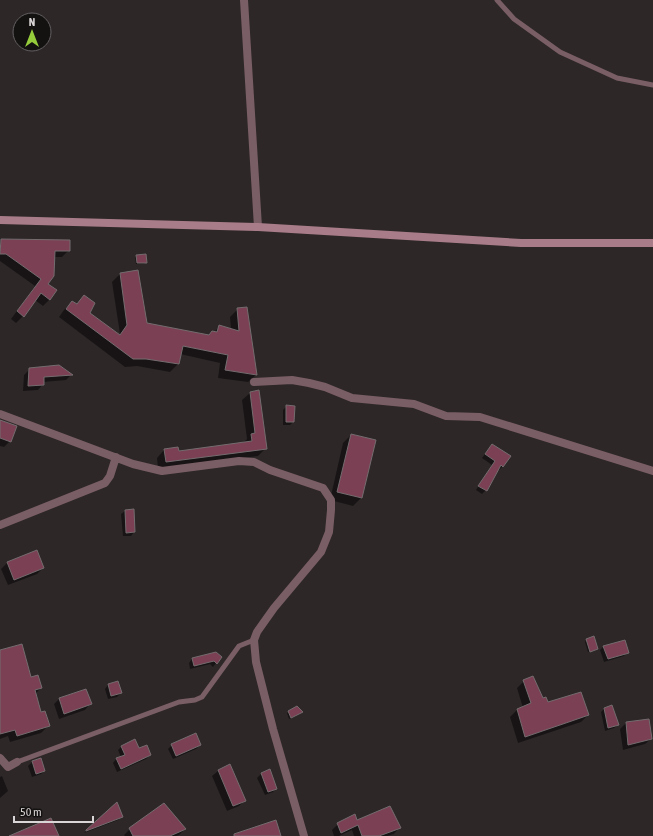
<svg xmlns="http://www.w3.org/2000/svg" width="653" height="836" font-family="'Asap Condensed',sans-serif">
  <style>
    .shadow { fill: #0007 }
    .building { fill: #7b4054; stroke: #746c6e }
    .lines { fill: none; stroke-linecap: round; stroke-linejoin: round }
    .lane { stroke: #7a5e66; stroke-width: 5 }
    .street { stroke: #7a5e66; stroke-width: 8 }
    .secondary { stroke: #a87c88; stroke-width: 8 }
  </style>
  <rect width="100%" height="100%" fill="#2d2728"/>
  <!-- shadow -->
  <path class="shadow" d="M 2,240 L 69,250 L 62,257 L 54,257 L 47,284 L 50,299 L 43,306 L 35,300 L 23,316 L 16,323 L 11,319 L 35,286 L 0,261 L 0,242 Z
    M 137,256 L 146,262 L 144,264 L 136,264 L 135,257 Z
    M 120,274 L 146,324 L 208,336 L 212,332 L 214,332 L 220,326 L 231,329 L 230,317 L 238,309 L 256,375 L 248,382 L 218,378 L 220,363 L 180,354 L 178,364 L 170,372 L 137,366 L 125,367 L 59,317 L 64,310 L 72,302 L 76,305 L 84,296 L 88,313 L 119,335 L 120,334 L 112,282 Z
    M 30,369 L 71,375 L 66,380 L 43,382 L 43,384 L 38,390 L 23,391 L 24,375 Z
    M 258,392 L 266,448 L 258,456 L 158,469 L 157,458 L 164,450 L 178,452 L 243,443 L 247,439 L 242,400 L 250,393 Z
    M 287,406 L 293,422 L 290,425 L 283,425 L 283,410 Z
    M 0,421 L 10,441 L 4,447 L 0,446 Z
    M 351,435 L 374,441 L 361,498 L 353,506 L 330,500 L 343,443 Z
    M 489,449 L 503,466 L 499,470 L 498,469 L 486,490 L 482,494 L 476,490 L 492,465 L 482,458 Z
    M 125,511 L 134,532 L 131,536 L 123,536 L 121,514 Z
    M 37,551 L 43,568 L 37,574 L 8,585 L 1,569 L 7,563 Z
    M 586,640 L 595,650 L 588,652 L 585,642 Z
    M 603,647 L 627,652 L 624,656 L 604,662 L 600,650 Z
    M 0,651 L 41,688 L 35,694 L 41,713 L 48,726 L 41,733 L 10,742 L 8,736 L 0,739 Z
    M 216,653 L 216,663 L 213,667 L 210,664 L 190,669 L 189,663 L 192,659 Z
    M 524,681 L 542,700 L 548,703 L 588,715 L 581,722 L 518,743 L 510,717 L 518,709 L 523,708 L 517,688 Z
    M 108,685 L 121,693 L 117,697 L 108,699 L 105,689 Z
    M 60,698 L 90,704 L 85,710 L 59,719 L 54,704 Z
    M 297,707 L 302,712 L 289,719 L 287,713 Z
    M 604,709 L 618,725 L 614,728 L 605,731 L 601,712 Z
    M 626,723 L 651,739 L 645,744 L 623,750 L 620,729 Z
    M 172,745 L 200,745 L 196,749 L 173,759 L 168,749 Z
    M 121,747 L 139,749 L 150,755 L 146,759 L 117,772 L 113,763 L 116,759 L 121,757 L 118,750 Z
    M 40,760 L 44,771 L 41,774 L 32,777 L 28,766 L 32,762 Z
    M 230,766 L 245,800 L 239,806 L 227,811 L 212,776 L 218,771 Z
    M 269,771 L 276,788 L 273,792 L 265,795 L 257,778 L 261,774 Z
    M 2,776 L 8,791 L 0,798 L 0,777 Z
    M 117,804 L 122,817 L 118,820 L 84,833 Z
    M 356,821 L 399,828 L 394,834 L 387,836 L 354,836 L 352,830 L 339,836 L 334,836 L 332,830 L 338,824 Z
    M 130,829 L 185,829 L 179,835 L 176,836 L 125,836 L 124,835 Z"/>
  <!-- building -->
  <path class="building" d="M 1,239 L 70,240 L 70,251 L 55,251 L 54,276 L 48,284 L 57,290 L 50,300 L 41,293 L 24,317 L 17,311 L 41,279 L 6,254 L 0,254 Z
    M 146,254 L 147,263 L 137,263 L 136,255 Z
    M 138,270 L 147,323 L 209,335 L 212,331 L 217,332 L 219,325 L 239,331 L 237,308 L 247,307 L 257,375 L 225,370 L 228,355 L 183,346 L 179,364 L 146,359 L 133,359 L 66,309 L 72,301 L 77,304 L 84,295 L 95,303 L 90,313 L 120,335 L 127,325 L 120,273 Z
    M 59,365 L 73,375 L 44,377 L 44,385 L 28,386 L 29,368 Z
    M 259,390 L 267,449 L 166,462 L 164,449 L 178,447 L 179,451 L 252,441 L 251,434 L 255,433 L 250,392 Z
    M 286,405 L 295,406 L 294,422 L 286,422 Z
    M 0,420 L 17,426 L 11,442 L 0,438 Z
    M 351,434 L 376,440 L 362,498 L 337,492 Z
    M 492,444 L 511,456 L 503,467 L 501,465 L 487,491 L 478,486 L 495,461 L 485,454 Z
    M 134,509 L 135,532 L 126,533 L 125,510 Z
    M 37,550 L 44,568 L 14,580 L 7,562 Z
    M 594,636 L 598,649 L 590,652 L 586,639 Z
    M 625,640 L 629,653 L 608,659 L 603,646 Z
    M 22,644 L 31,677 L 38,675 L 42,688 L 35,690 L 41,712 L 45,711 L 50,726 L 17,736 L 15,730 L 0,734 L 0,650 Z
    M 216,652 L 222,657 L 217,664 L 214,661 L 194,666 L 192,658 Z
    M 533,676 L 543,698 L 546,697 L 548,702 L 581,692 L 589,715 L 525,737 L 517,709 L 531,703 L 523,680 Z
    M 118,681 L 122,693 L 111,696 L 108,684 Z
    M 86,689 L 92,704 L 64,714 L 59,698 Z
    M 612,705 L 619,725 L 608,728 L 604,708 Z
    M 297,706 L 303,712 L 291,718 L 288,711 Z
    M 649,719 L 652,739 L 628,745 L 626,722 Z
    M 196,733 L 201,745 L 176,756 L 171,744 Z
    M 135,739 L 139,748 L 147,745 L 151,755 L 121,769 L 116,758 L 125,755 L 121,746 Z
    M 41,758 L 45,771 L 36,774 L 32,761 Z
    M 230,764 L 246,801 L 233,806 L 218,770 Z
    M 270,769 L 277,789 L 268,792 L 261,773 Z
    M 117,802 L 123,817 L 86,831 L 86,830 Z
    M 164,803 L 186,829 L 170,836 L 133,836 L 129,828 Z
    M 390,806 L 401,828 L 379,836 L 362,836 L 358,825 L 341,833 L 337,823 L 355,814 L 357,820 Z
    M 51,818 L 59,836 L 9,836 Z
    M 276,820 L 281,836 L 234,836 L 234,834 Z"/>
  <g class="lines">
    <!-- lane -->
    <path class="lane" d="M 497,0 L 514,19 L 560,52 L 617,78 L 653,85
      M 17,762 L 179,702 L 195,700 L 202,697 L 239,646 L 254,640"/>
    <!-- street -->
    <path class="street" d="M 244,0 L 258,227
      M 254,382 L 292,380 L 309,383 L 325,387 L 352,398 L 414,404 L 446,416 L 480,417 L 653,471
      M 0,414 L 133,464 L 162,471 L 239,461 L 254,462 L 270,470 L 323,488 L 331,500 L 331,510 L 329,532 L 321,552 L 274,608 L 257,632 L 254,640 L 256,662 L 273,729 L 304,836
      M 0,525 L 105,483 L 110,476 L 116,457
      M 0,758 L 8,767 L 17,762"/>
    <!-- secondary -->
    <path class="secondary" d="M 0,220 L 258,227 L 521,243 L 653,243"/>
  </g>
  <!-- north arrow -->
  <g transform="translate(32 32)"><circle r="19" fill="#141111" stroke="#635f60"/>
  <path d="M0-3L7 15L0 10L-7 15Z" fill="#95cc3b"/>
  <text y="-6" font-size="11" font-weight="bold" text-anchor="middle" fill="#dad5d6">N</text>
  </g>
  <!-- scale -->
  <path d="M14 816v6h79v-6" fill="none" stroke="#dad5d6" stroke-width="2"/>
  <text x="20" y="816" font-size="12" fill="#dad5d6" stroke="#141111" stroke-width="3" paint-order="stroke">50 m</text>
</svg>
